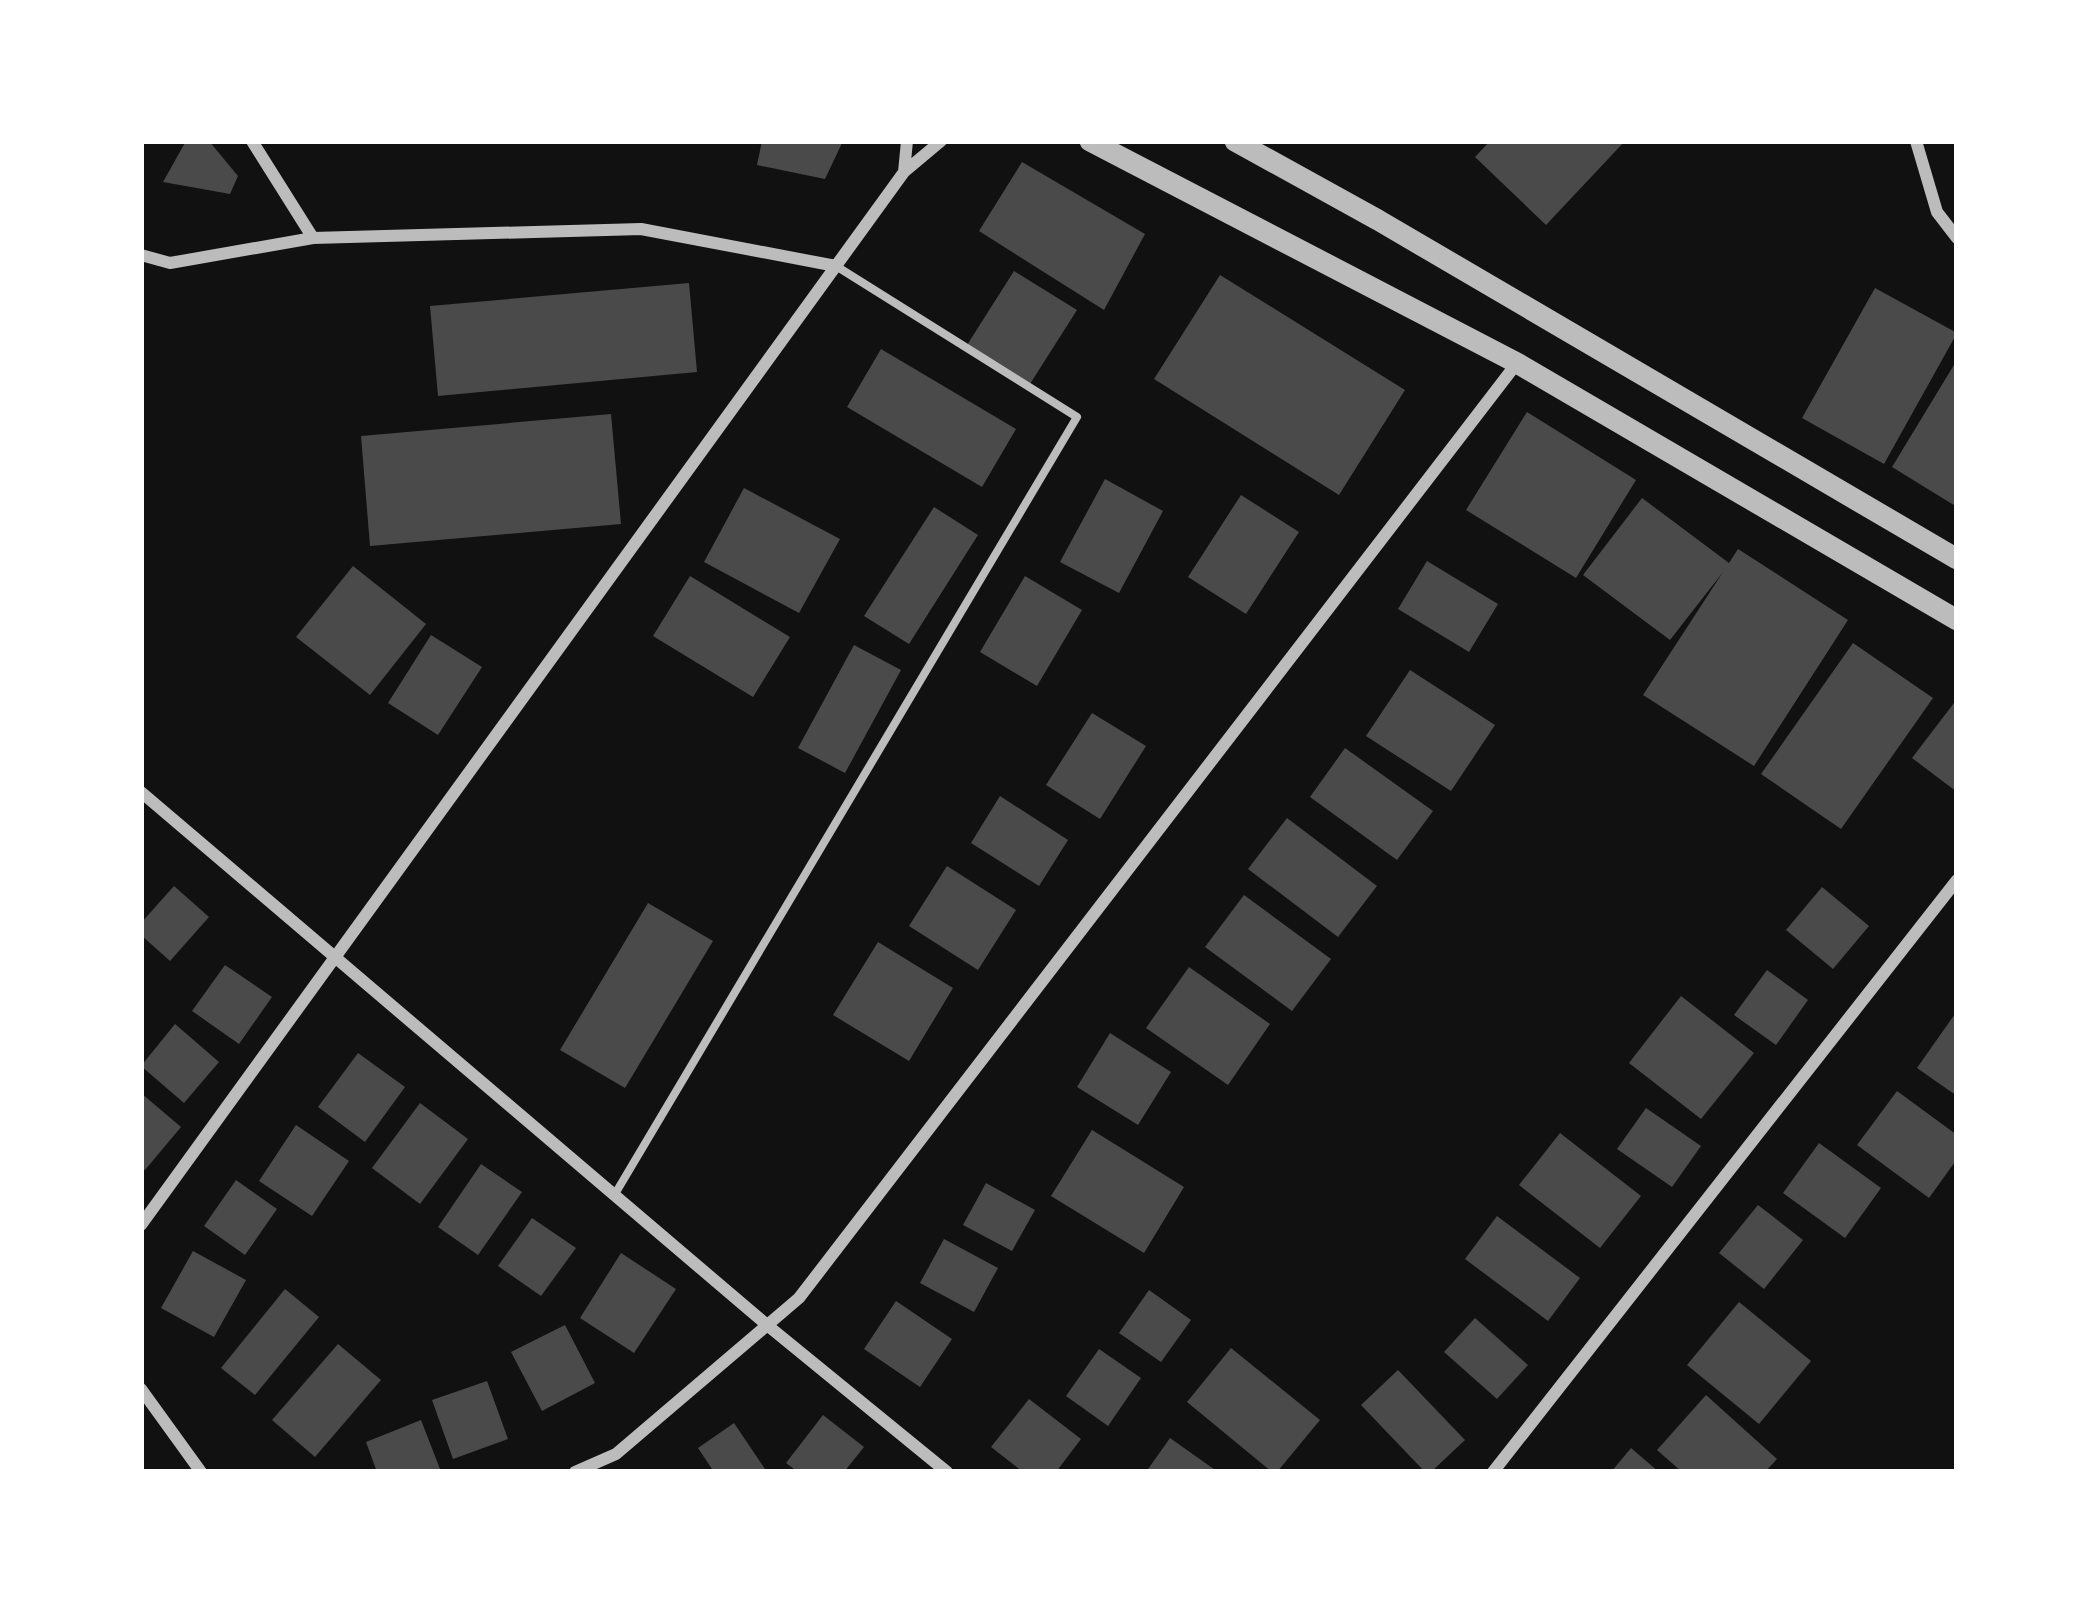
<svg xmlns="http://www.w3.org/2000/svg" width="2098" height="1613" font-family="Montserrat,sans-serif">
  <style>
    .building { fill: #4a4a4a }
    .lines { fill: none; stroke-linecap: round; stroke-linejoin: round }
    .service { stroke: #bcbcbc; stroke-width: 8 }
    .minor { stroke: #bcbcbc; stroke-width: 12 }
    .tertiary { stroke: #bcbcbc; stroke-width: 21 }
  </style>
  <rect width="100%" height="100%" fill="#111"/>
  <!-- building -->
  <path class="building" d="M 186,141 L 209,141 L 238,176 L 230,194 L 163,182 Z
    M 762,141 L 843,141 L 825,179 L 757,165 Z
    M 1490,141 L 1625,141 L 1546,225 L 1475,157 Z
    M 1022,162 L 1145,234 L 1104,310 L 979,231 Z
    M 1014,271 L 1077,310 L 1030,384 L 967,345 Z
    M 1220,275 L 1405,390 L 1339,495 L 1154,379 Z
    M 689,283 L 697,372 L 438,396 L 430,306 Z
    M 1875,288 L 1957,333 L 1884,464 L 1802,418 Z
    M 881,349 L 1016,429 L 982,487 L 847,407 Z
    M 1957,360 L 1957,507 L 1892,467 Z
    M 1527,412 L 1636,480 L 1576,578 L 1466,510 Z
    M 611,414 L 621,524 L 370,546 L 361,436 Z
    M 1105,479 L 1163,511 L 1119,593 L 1060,562 Z
    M 744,488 L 840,539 L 799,613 L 704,562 Z
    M 1241,495 L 1299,532 L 1246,614 L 1188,577 Z
    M 1642,498 L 1729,563 L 1738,549 L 1848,620 L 1754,766 L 1643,695 L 1723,572 L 1670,640 L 1583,575 Z
    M 934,507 L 978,535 L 909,644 L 864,616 Z
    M 1427,561 L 1498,604 L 1469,652 L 1398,609 Z
    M 353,566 L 426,624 L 370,695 L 296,637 Z
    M 690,576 L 790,637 L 753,697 L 653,636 Z
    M 1025,576 L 1082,610 L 1037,686 L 980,652 Z
    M 431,635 L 482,667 L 438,735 L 388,703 Z
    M 1853,643 L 1933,698 L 1841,829 L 1761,774 Z
    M 854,645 L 901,670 L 845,773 L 798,748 Z
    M 1410,670 L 1495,725 L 1451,791 L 1366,736 Z
    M 1957,699 L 1957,792 L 1912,758 Z
    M 1092,713 L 1146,746 L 1100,819 L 1046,785 Z
    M 1345,748 L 1433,811 L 1397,860 L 1310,797 Z
    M 1000,796 L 1068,840 L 1039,886 L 971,843 Z
    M 1287,818 L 1377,886 L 1338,937 L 1248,869 Z
    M 947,866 L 1016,910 L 978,970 L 909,926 Z
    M 174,886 L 209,917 L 170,961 L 141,935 L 141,923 Z
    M 1822,887 L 1869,926 L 1833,969 L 1786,930 Z
    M 1244,895 L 1331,959 L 1292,1011 L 1205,947 Z
    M 648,903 L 713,941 L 625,1088 L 560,1050 Z
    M 878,942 L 953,988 L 909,1061 L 833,1015 Z
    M 225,965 L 272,997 L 239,1044 L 192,1011 Z
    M 1189,967 L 1270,1024 L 1228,1085 L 1146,1028 Z
    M 1767,970 L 1808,1000 L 1776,1045 L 1734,1015 Z
    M 1681,996 L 1754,1053 L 1701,1119 L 1629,1063 Z
    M 1957,1011 L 1957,1096 L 1917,1068 Z
    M 175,1024 L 219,1062 L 184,1103 L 141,1066 Z
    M 1110,1033 L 1171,1072 L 1138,1125 L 1077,1087 Z
    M 358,1053 L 405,1087 L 365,1142 L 318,1107 Z
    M 1897,1091 L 1957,1135 L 1957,1159 L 1929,1198 L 1857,1145 Z
    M 141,1093 L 181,1127 L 145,1170 L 141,1167 Z
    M 420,1103 L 468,1139 L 420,1204 L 372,1168 Z
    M 1646,1108 L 1701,1146 L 1672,1187 L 1617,1149 Z
    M 296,1125 L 349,1161 L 312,1216 L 259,1181 Z
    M 1092,1130 L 1184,1187 L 1144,1253 L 1051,1196 Z
    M 1560,1133 L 1641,1196 L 1600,1248 L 1519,1185 Z
    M 1819,1143 L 1881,1188 L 1845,1238 L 1783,1193 Z
    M 481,1164 L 522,1192 L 478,1255 L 438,1227 Z
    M 236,1180 L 277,1209 L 245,1255 L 204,1226 Z
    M 986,1183 L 1035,1210 L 1012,1251 L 963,1225 Z
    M 1758,1205 L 1803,1240 L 1764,1289 L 1719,1253 Z
    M 1497,1216 L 1580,1278 L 1548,1321 L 1465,1259 Z
    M 532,1218 L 576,1248 L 541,1296 L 498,1266 Z
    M 944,1239 L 998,1268 L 974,1312 L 920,1283 Z
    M 193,1251 L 246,1280 L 214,1337 L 161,1308 Z
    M 621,1253 L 676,1289 L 634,1353 L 580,1318 Z
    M 285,1289 L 319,1317 L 255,1395 L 221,1368 Z
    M 1149,1290 L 1191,1320 L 1161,1362 L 1119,1333 Z
    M 896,1301 L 952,1339 L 920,1387 L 864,1349 Z
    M 1739,1302 L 1811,1361 L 1759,1424 L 1687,1365 Z
    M 1475,1318 L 1528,1365 L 1497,1399 L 1444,1352 Z
    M 565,1325 L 595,1383 L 542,1411 L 511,1352 Z
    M 338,1344 L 381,1380 L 315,1457 L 272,1420 Z
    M 1231,1348 L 1320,1420 L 1277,1472 L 1272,1472 L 1187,1402 Z
    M 1099,1349 L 1141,1378 L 1108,1426 L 1066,1396 Z
    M 1398,1370 L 1465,1440 L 1431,1472 L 1425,1472 L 1361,1405 Z
    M 487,1381 L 508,1439 L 453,1459 L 432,1400 Z
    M 1706,1395 L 1777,1459 L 1765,1472 L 1682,1472 L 1657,1450 Z
    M 1029,1399 L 1081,1439 L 1056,1472 L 1023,1472 L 991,1447 Z
    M 823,1415 L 864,1447 L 844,1472 L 798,1472 L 786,1463 Z
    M 421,1420 L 440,1469 L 377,1472 L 366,1442 Z
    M 734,1423 L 767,1472 L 714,1472 L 698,1448 Z
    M 1170,1438 L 1218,1472 L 1146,1472 Z
    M 1631,1448 L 1659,1472 L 1611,1472 Z"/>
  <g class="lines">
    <!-- service -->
    <path class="service" d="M 615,1194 L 1077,417 L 836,266"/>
    <!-- minor -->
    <path class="minor" d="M 252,141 L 313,238
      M 1916,141 L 1937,212 L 1957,238
      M 904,172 L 907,141
      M 141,255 L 170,263 L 313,238 L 641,229 L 836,266
      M 141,792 L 767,1325 L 947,1472
      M 141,1225 L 904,172 L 941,141
      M 141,1389 L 201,1472
      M 575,1472 L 616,1454 L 799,1298 L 1517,363
      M 1493,1472 L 1957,880"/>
    <!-- tertiary -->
    <path class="tertiary" d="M 1090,141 L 1517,363 L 1957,620
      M 1235,141 L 1378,220 L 1957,559"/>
  </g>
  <!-- border -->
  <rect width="2098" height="1613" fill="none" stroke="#ffffff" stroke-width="288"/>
</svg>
